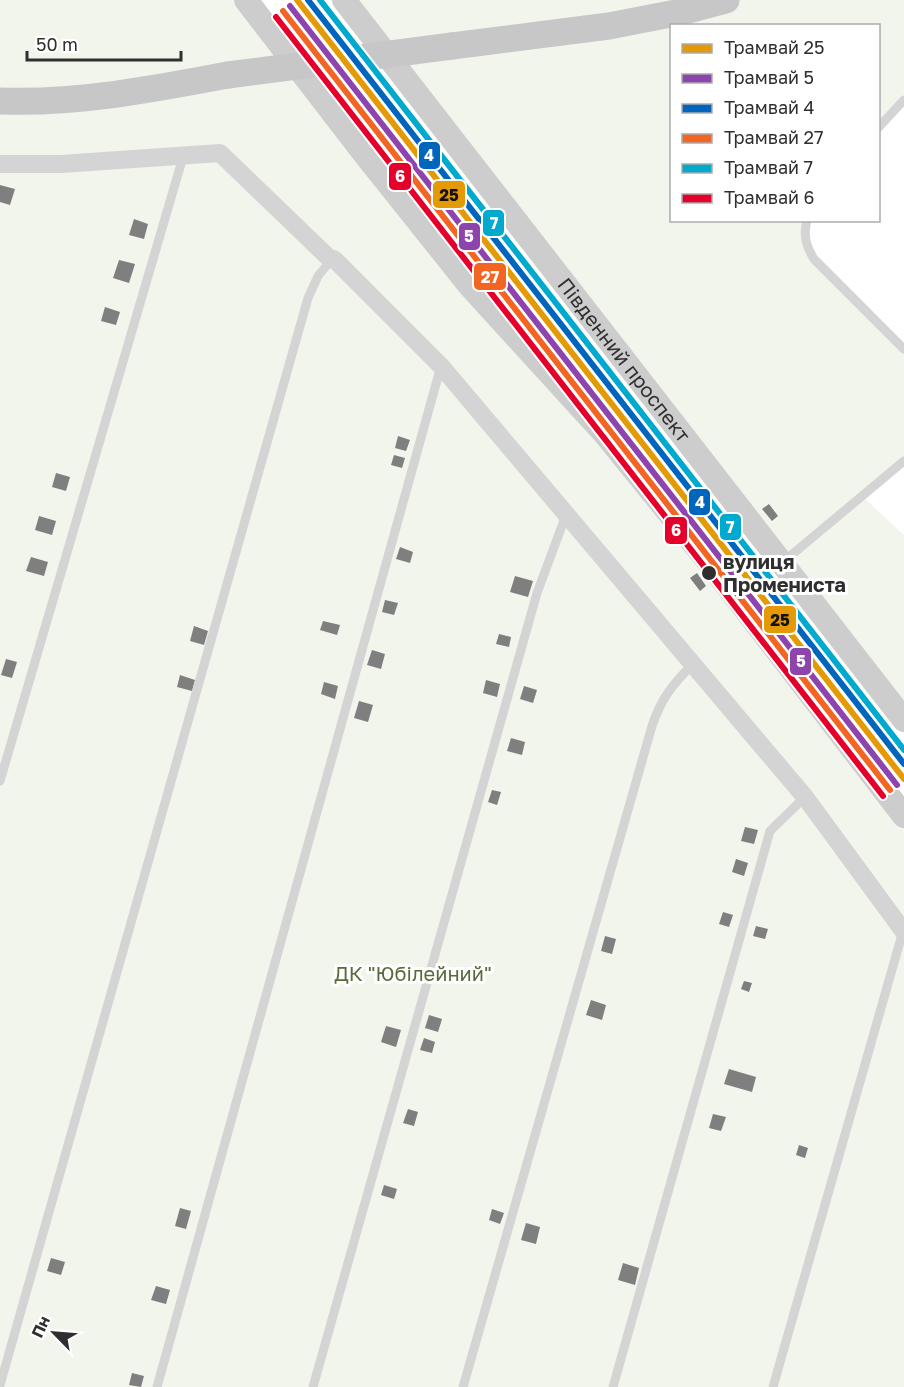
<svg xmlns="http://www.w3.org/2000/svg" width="904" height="1387" font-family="'Golos Text',sans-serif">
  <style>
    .green { fill: #f1f5ec }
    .building { fill: #7f7f7f }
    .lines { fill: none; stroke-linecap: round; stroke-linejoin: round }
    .lane { stroke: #d4d4d4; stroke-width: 9 }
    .street { stroke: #d4d4d4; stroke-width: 18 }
    .secondary { stroke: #cdcdcd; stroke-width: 24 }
    .primary { stroke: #c7c7c7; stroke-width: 27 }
    .primary-bridge { stroke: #c7c7c7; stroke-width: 27 }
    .tram-1-casing { stroke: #fff; stroke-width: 10 }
    .tram-2-casing { stroke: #fff; stroke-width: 10 }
    .tram-3-casing { stroke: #fff; stroke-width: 10 }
    .tram-4-casing { stroke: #fff; stroke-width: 10 }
    .tram-5-casing { stroke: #fff; stroke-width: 10 }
    .tram-6-casing { stroke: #fff; stroke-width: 10 }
    .tram-1 { stroke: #e39a05; stroke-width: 6 }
    .tram-2 { stroke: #8e44ad; stroke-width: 6 }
    .tram-3 { stroke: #0065bd; stroke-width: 6 }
    .tram-4 { stroke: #f26522; stroke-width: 6 }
    .tram-5 { stroke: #00a9ce; stroke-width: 6 }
    .tram-6 { stroke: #e4002b; stroke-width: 6 }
    .stop-dot { fill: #2f2f2f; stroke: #fff; stroke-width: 2 }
    .labels { text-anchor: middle; stroke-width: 6; stroke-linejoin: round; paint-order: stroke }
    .street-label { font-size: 20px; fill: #2f2f2f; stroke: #fff }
    .stop-label { font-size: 20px; font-weight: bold; fill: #2f2f2f; stroke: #fff; text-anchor: start }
    .park-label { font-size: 20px; fill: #576b3b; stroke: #fff }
    .line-badge { stroke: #fff; stroke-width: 2 }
    .badge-label { font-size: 16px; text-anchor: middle; font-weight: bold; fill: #fff }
    .pale-badge-label { font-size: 16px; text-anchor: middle; font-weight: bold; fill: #111 }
  </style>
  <rect width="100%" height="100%" fill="#fff"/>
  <!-- green -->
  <path class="green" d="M 0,0 L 246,0 L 904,816 L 904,1387 L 0,1387 Z
    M 346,0 L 904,0 L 904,100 L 879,128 L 878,26 L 672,26 L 672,220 L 807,221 L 806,246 L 904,349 L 904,461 L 863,497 L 904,535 L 904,722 Z"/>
  <!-- building -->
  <path class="building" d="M 0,185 L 15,189 L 10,205 L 0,202 Z
    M 134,219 L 148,224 L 144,239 L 129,235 Z
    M 119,260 L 135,264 L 129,283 L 113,278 Z
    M 105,307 L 120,312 L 116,325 L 101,321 Z
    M 398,436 L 410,440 L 406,451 L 395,448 Z
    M 394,455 L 405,458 L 402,468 L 391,465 Z
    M 56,473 L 70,477 L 66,491 L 52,487 Z
    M 769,504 L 778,516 L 772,521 L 762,509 Z
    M 39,516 L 56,521 L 52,535 L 35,530 Z
    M 400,547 L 413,552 L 410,563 L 396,559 Z
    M 31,557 L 48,562 L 44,576 L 26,571 Z
    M 697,573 L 706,586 L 700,591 L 690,578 Z
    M 515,576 L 533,581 L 528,597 L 510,592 Z
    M 385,600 L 398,603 L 394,615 L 382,612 Z
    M 323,621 L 340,625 L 337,635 L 320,630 Z
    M 194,626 L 208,631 L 204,645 L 190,641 Z
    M 499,634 L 511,637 L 509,647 L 496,644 Z
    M 372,650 L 385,654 L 381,669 L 367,665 Z
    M 6,659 L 17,662 L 12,678 L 1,675 Z
    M 180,675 L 195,680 L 192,691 L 177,687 Z
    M 486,680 L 500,684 L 497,697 L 483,693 Z
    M 324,682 L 338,686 L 335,699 L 321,694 Z
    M 524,686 L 537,690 L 533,703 L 520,699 Z
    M 359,701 L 373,705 L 368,722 L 354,718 Z
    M 511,738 L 525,742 L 522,755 L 507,751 Z
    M 492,790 L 501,792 L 497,805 L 488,802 Z
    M 745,827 L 758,830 L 754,844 L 741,841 Z
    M 736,859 L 748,863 L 744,876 L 732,872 Z
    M 723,912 L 733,915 L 729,927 L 719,924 Z
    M 756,926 L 768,929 L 765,939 L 753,936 Z
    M 605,936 L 616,939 L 612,954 L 601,951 Z
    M 744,981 L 752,983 L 749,992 L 741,989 Z
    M 591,1000 L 606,1005 L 602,1020 L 586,1015 Z
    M 429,1015 L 442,1019 L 438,1032 L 425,1028 Z
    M 386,1026 L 401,1030 L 396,1047 L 381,1042 Z
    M 424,1038 L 435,1042 L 432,1053 L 420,1050 Z
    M 729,1069 L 756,1077 L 752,1092 L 724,1084 Z
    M 408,1109 L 418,1112 L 414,1126 L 403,1123 Z
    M 713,1114 L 726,1117 L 721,1131 L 709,1128 Z
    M 799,1145 L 808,1148 L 805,1158 L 796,1155 Z
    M 384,1185 L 397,1189 L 394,1199 L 381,1195 Z
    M 180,1208 L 191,1211 L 186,1229 L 175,1226 Z
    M 492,1209 L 504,1213 L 500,1224 L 489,1220 Z
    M 526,1223 L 540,1227 L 536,1244 L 521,1240 Z
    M 51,1258 L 65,1262 L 61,1275 L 47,1271 Z
    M 623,1263 L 639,1268 L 635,1285 L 618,1280 Z
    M 156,1286 L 170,1290 L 166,1304 L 151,1300 Z
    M 132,1373 L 144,1376 L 141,1387 L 129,1385 Z"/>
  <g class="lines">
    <!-- lane -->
    <path class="lane" d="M 878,128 L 904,100
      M 807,220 C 803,236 806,246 814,259 L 904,349
      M 783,562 L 904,461
      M 0,781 L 183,157
      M 0,1385 L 308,298 L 318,276 L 332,259
      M 157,1387 L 441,366
      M 313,1387 L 537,593 L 566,515
      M 463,1387 L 652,726 C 661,699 672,685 692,665
      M 613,1387 L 770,831 L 805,797
      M 773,1387 L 903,931"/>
    <!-- street -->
    <path class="street" d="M 0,164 L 61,164 L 220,153 L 330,259
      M 334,259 L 441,366 L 805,797 L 904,932"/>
    <!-- secondary -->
    <g class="secondary">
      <path d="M 246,0 L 363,152 L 470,286 L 605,434 L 713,567 L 904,816"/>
      <path id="s1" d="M 344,0 L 904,720"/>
    </g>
    <!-- primary -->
    <path class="primary" d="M 452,46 L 609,26 L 681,12 L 726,0
      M 0,101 C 76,104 154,89 228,75"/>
    <!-- primary-bridge -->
    <path class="primary-bridge" d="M 228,75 L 452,46"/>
    <!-- tram-1 casing -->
    <g class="tram-1-casing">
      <path id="tram-1" d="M 297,0 L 904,779"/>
    </g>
    <!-- tram-2 casing -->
    <g class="tram-2-casing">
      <path id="tram-2" d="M 290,6 L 897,785"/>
    </g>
    <!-- tram-3 casing -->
    <g class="tram-3-casing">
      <path id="tram-3" d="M 308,0 L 904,764"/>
    </g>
    <!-- tram-4 casing -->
    <g class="tram-4-casing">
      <path id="tram-4" d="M 283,11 L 890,790"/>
    </g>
    <!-- tram-5 casing -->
    <g class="tram-5-casing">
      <path id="tram-5" d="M 320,0 L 904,750"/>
    </g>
    <!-- tram-6 casing -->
    <g class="tram-6-casing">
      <path id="tram-6" d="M 276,17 L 883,796"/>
    </g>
    <!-- tram-1 -->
    <use href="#tram-1" class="tram-1"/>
    <!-- tram-2 -->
    <use href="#tram-2" class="tram-2"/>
    <!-- tram-3 -->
    <use href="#tram-3" class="tram-3"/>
    <!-- tram-4 -->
    <use href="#tram-4" class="tram-4"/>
    <!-- tram-5 -->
    <use href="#tram-5" class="tram-5"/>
    <!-- tram-6 -->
    <use href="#tram-6" class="tram-6"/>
  </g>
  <!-- markers -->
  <circle class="stop-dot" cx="709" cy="573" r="8"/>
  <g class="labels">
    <!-- street labels -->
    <g class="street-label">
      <text dy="7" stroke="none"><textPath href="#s1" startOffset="456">Південний проспект</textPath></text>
    </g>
    <!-- stop labels -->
    <g class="stop-label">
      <text x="723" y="569">вулиця<tspan x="723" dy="23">Промениста</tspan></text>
    </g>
    <!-- park labels -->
    <g class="park-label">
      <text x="413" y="981">ДК "Юбілейний"</text>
    </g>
  </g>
  <g class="line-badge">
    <rect x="418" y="141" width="23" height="29" rx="6" fill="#0065bd"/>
    <rect x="388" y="162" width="24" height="29" rx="6" fill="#e4002b"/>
    <rect x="432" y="180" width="34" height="29" rx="6" fill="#e39a05"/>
    <rect x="482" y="209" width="23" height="28" rx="6" fill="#00a9ce"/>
    <rect x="458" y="222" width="23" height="29" rx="6" fill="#8e44ad"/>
    <rect x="473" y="262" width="34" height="29" rx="6" fill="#f26522"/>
    <rect x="688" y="488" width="23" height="28" rx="6" fill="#0065bd"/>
    <rect x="719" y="513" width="23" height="28" rx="6" fill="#00a9ce"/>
    <rect x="664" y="516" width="24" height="29" rx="6" fill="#e4002b"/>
    <rect x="763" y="605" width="34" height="29" rx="6" fill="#e39a05"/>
    <rect x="789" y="647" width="23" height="29" rx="6" fill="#8e44ad"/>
  </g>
  <g class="badge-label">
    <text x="429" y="161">4</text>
    <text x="400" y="182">6</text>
    <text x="494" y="229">7</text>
    <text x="469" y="242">5</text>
    <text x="490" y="283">27</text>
    <text x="700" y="508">4</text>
    <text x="730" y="533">7</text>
    <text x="676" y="536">6</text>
    <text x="801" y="667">5</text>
  </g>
  <g class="pale-badge-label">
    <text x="449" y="201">25</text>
    <text x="780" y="626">25</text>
  </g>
  <!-- legend -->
  <rect x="670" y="24" width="210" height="198" fill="#ffffff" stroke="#acacac" stroke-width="1.5"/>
  <rect x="682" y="44" width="30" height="9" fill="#e39a05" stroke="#acacac" stroke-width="1.5"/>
  <text x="724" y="54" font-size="18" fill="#2f2f2f">Трамвай 25</text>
  <rect x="682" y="74" width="30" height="9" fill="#8e44ad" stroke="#acacac" stroke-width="1.5"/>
  <text x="724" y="84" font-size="18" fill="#2f2f2f">Трамвай 5</text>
  <rect x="682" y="104" width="30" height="9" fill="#0065bd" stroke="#acacac" stroke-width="1.5"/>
  <text x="724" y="114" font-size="18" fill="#2f2f2f">Трамвай 4</text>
  <rect x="682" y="134" width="30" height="9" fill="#f26522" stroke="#acacac" stroke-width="1.5"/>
  <text x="724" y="144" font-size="18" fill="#2f2f2f">Трамвай 27</text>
  <rect x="682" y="164" width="30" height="9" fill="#00a9ce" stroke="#acacac" stroke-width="1.5"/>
  <text x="724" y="174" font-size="18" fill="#2f2f2f">Трамвай 7</text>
  <rect x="682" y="194" width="30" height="9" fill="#e4002b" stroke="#acacac" stroke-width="1.5"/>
  <text x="724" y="204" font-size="18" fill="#2f2f2f">Трамвай 6</text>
  <!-- north arrow -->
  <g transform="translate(54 1333) rotate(295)" stroke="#ffffff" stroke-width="4.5" paint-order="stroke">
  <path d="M0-4.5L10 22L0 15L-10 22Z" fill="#2f2f2f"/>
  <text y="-9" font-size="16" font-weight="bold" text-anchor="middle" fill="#2f2f2f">Пн</text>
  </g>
  <!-- scale -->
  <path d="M27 51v9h154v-9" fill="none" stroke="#2f2f2f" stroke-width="3"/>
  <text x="36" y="51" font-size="18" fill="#2f2f2f" stroke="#ffffff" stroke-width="4.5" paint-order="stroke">50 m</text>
</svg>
